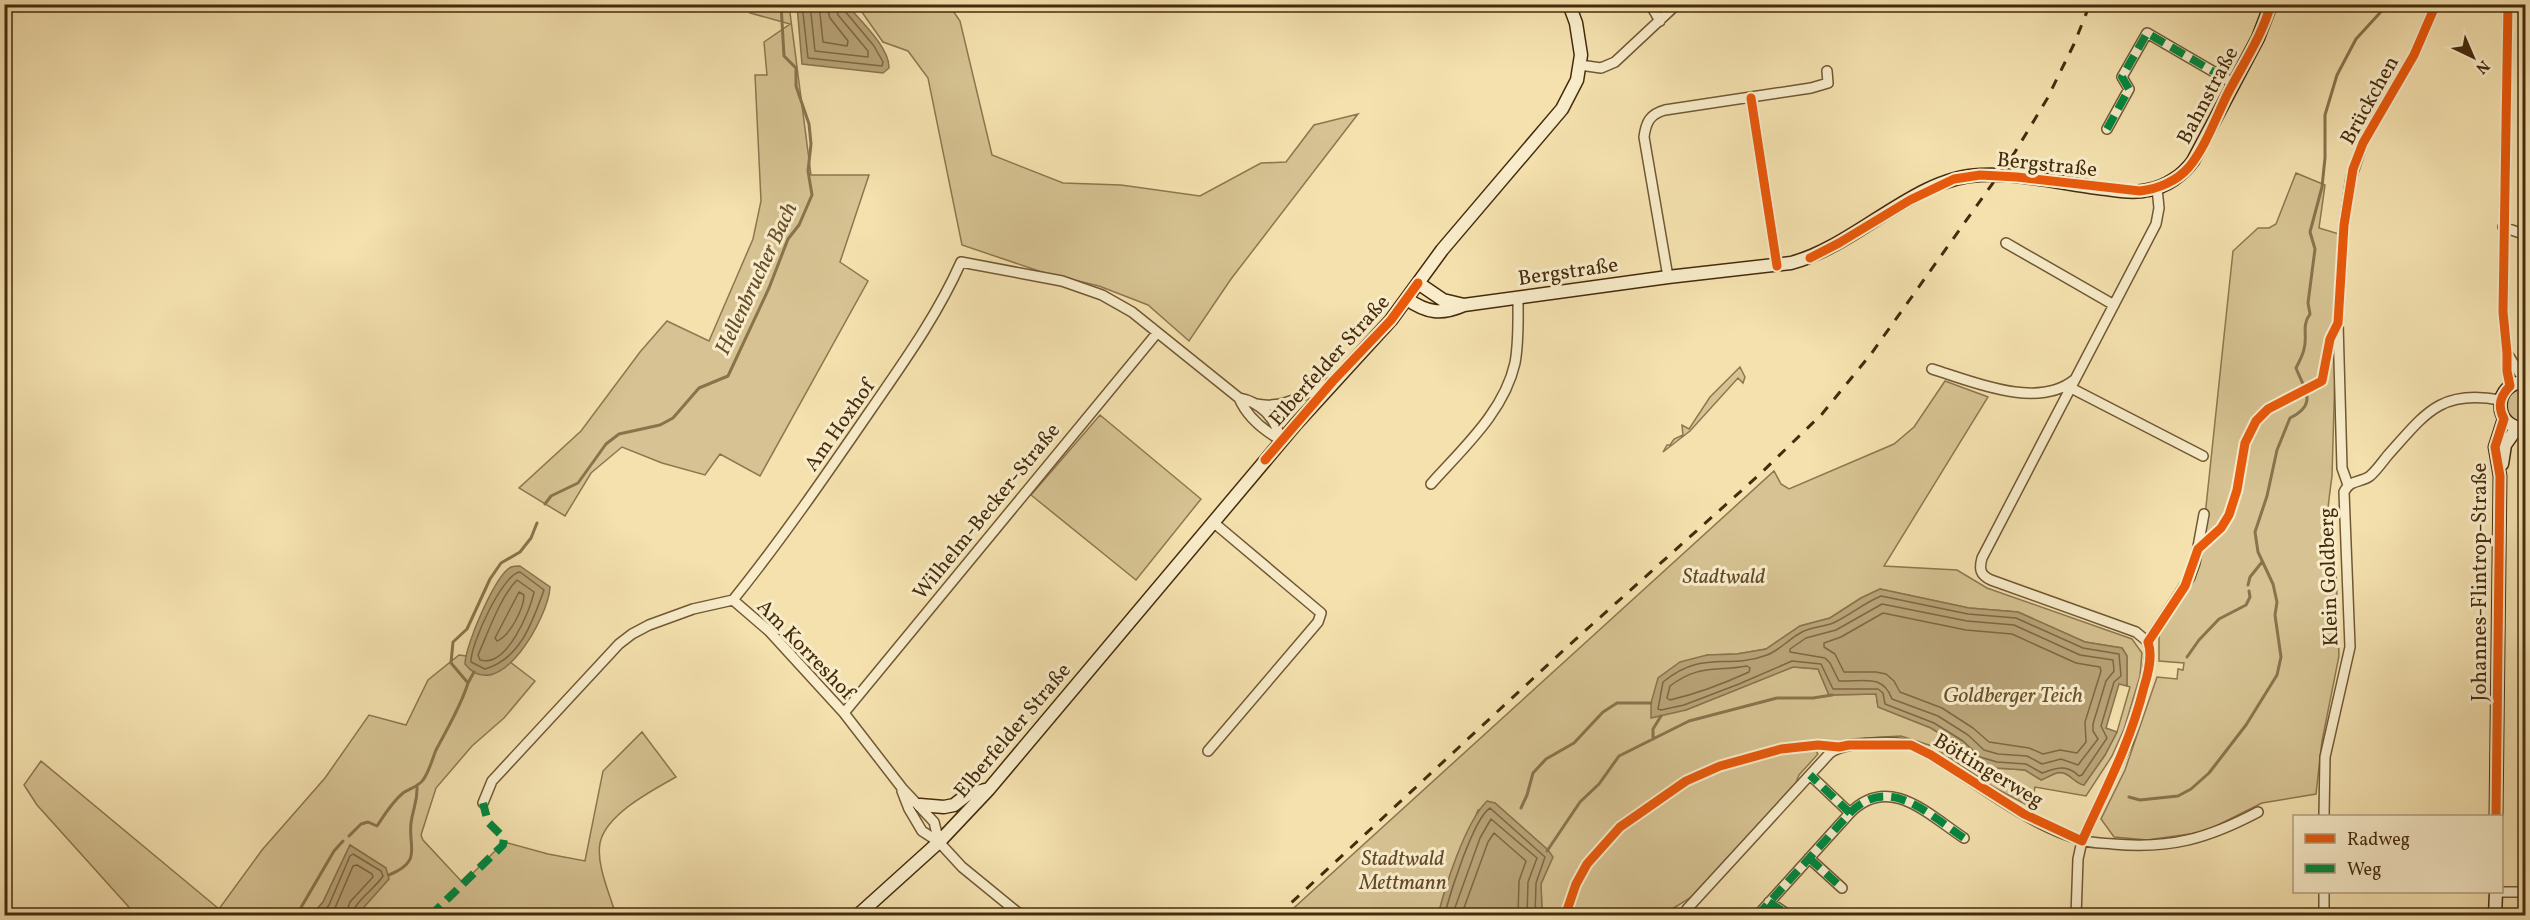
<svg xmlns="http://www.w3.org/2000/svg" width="2530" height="920" font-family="Vollkorn,serif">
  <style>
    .green { fill: #d6c292; stroke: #8e764f; stroke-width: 1.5; fill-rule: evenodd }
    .water { fill: #b8a377; stroke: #8a734c; stroke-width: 1.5 }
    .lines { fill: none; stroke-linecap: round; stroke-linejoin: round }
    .shore { stroke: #7e6742; stroke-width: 1.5 }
    .stream { stroke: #8a734c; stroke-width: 3 }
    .street-casing { stroke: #715834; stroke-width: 12 }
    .secondary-casing { stroke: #452b0c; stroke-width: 15 }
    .street { stroke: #f8ecca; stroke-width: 9 }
    .secondary { stroke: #f8ecca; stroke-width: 12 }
    .rail { stroke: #452b0c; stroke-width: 3; stroke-dasharray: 10 10; stroke-linecap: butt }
    .quiet { stroke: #00873e; stroke-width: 8; stroke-dasharray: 15 8; stroke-linecap: butt }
    .cycleway-casing { stroke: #f8ecca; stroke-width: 13 }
    .cycleway { stroke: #e8590c; stroke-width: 9 }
    .labels { text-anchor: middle; stroke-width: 6; stroke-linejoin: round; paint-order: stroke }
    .street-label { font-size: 21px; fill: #452b0c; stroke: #f8ecca }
    .park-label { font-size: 21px; font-style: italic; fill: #624927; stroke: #f8ecca }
    .water-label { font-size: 22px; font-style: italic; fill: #684f2c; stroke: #f8ecca }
  </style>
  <rect width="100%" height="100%" fill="#f4e1ae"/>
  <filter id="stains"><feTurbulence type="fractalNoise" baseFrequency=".00333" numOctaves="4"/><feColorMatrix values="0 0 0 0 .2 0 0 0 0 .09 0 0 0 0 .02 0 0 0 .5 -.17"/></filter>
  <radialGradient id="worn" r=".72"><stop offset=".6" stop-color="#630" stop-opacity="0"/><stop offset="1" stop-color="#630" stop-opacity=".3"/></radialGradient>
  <!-- green -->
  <path class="green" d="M 752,4 L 789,5 L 811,175 L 869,175 L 840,262 L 868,281 L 760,476 L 720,454 L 705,475 L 662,463 L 622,447 L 591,473 L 565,516 L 519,488 L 581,431 L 640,352 L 667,321 L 709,341 L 753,239 L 761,201 L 755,75 L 767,75 L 764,42 L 790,24 L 750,13 Z
    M 857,5 L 949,5 L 960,21 L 992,155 L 1063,183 L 1121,185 L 1200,196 L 1261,163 L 1286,162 L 1314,125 L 1358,114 L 1231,279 L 1189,341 L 1148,305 L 1099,286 L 1045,273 L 962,245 L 928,78 L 908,51 L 883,42 Z
    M 2296,173 L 2325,185 L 2319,228 L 2339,234 L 2332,476 C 2329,500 2320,550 2336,569 L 2339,656 L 2322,741 L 2316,794 L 2262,803 L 2204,832 L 2147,840 L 2114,837 L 2101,819 L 2125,770 L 2157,677 L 2177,679 L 2178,669 L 2183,670 L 2184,663 L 2159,661 L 2159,634 L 2188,589 L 2201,554 L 2233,251 L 2258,228 L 2269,228 L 2276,224 Z
    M 1740,367 L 1745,377 L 1743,383 L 1738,378 L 1690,431 L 1663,452 L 1667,445 L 1670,445 L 1674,439 L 1683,435 L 1682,425 L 1689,429 L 1710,397 Z
    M 1945,381 L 1988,397 L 1884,566 L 1957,570 L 1987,588 L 2132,639 L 2142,653 L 2140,676 L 2124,729 L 2112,756 L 2086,796 L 2035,787 L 2031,807 L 1995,788 L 1932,746 L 1901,736 L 1850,739 L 1835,743 L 1819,741 L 1779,744 L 1743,755 L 1679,782 L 1618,825 L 1622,832 C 1630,822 1642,816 1651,809 C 1697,776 1755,746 1814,748 L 1818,754 L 1799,775 L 1795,785 L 1690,898 L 1672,909 L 1701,915 L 1539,915 L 1542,911 L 1541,884 L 1552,857 L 1548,850 L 1495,803 L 1478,810 L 1444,895 L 1438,915 L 1285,916 L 1774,471 L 1781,484 L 1789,489 L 1894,444 L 1914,427 ZM 1880,589 L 1969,608 L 2018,612 L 2085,642 L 2122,648 L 2127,656 L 2127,686 L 2130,687 L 2117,732 L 2105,755 L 2084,785 C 2073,783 2069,770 2056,773 C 2051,775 2047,778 2041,780 L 2025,770 L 1996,768 L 1977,762 L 1960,746 L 1931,728 L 1878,707 L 1876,694 L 1829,695 L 1818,669 L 1793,667 L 1686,710 L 1707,655 L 1737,654 L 1766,649 L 1800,626 L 1830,618 L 1861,598 Z
    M 2525,387 L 2525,423 L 2517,422 L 2509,416 L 2505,402 L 2514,389 Z
    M 1100,415 L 1201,499 L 1136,580 L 1031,495 Z
    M 459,655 L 510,662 L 535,681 L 504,718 L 472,746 L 436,788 L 421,835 L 423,840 L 463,883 L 504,842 L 548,854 L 585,861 L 603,771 L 642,732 L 676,777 C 653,790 606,814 600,843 C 596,865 610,894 616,916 L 357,915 L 386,868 L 350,845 L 323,902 L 312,915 L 136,915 L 37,805 L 24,785 L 41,761 L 219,909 L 262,850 L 325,778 L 369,715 L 406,725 L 428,680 Z"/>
  <!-- water -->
  <path class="water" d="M 797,5 L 847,5 C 860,20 890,48 889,68 L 883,73 L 802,64 Z
    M 520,566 L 550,587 C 549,616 499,707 465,664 C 465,646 495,575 511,567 C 514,566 517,566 520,566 Z
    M 1880,589 L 1969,608 L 2018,612 L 2085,642 L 2122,648 L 2127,656 L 2127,686 L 2119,684 L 2106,728 L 2117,732 L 2105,755 L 2084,785 C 2073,783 2069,770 2056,773 C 2051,775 2047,778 2041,780 L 2025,770 L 1996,768 L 1977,762 L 1960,746 L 1931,728 L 1878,707 L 1876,694 L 1829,695 L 1818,669 L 1793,667 L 1686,710 L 1651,718 L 1651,703 L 1658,678 L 1680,662 L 1707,655 L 1737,654 L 1766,649 L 1800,626 L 1830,618 L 1861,598 Z
    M 1487,801 L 1495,803 L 1548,850 L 1553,857 L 1541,884 L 1542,911 L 1539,915 L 1438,915 C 1446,884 1465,823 1487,801 Z
    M 350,845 L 386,868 L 389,879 L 357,915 L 312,915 L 323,902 Z"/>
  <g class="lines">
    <!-- shore -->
    <path class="shore" d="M 802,4 L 808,58 L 882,66 L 883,62 L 874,46 L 844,10 L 843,4
      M 810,4 L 815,51 L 868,57 L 868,51 L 838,15 L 835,4
      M 819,4 L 823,42 L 847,46 L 848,41 L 830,18 L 826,4
      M 520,572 L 544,590 C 533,620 521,659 485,669 L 471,662 C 470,645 503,573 520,572 Z
      M 517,580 L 534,592 C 530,611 507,668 480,660 L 478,655 C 488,633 500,597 517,580 Z
      M 519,592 L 524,595 C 524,608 510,636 497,641 L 495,638 Z
      M 1881,596 L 1968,614 L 2016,618 L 2083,648 L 2119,654 L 2121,676 L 2114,682 L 2101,726 L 2107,738 L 2082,775 L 2079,776 C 2066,764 2057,768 2042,773 L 2026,764 L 1997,762 L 1980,757 L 1963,741 L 1934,723 L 1885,704 L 1883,693 L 1878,689 L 1833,689 L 1821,664 L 1792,661 L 1739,684 L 1684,705 L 1661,710 L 1658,709 L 1663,682 C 1703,649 1727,670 1767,655 C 1780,650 1790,638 1802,632 C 1811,627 1823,627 1833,623 C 1850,615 1864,603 1881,596 Z
      M 1882,604 L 1967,621 L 2014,625 L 2080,655 L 2113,660 L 2114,671 L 2106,681 L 2093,724 L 2093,731 L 2098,739 L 2078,765 L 2061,759 L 2042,764 L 2027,756 L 1998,754 L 1984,750 L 1968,735 L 1938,716 L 1892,699 C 1883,673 1862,682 1839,681 L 1830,663 L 1825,658 L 1790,652 L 1790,649 L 1806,638 L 1836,630 Z
      M 1883,613 L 1966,630 L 2012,634 L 2076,663 L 2100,667 L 2101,671 L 2085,722 L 2086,742 L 2077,753 L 2060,750 L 2043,754 L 2029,748 L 1989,742 L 1973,728 L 1942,708 L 1900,692 L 1894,681 L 1886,674 L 1876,672 L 1844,672 L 1835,654 L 1824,647 L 1824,643 L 1841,637 Z
      M 1747,666 L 1750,668 L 1749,672 C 1725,683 1696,694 1670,700 L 1667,698 L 1670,686 C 1699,664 1714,672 1747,666 Z
      M 320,916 L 329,905 L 350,856 L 353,854 L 381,871 L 383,876 C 375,889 354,901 352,916
      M 330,916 L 335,908 L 353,866 L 357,865 L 372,874 L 373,877 L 350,902 L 345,916
      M 1444,916 C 1450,894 1473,819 1490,808 L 1545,857 L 1536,883 L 1535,916
      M 1452,916 L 1480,838 L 1491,819 L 1537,858 L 1528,882 L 1527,916
      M 1461,916 L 1488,842 L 1494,833 L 1526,861 L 1519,881 L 1518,916"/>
    <!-- stream -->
    <path class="stream" d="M 545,504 L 551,496 L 578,483 L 606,444 L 619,434 L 660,425 L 673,418 L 699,388 L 728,376 L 769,288 L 788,239 L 799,225 L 812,195 L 808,171 L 811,144 L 809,124 L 796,86 L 796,68 L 784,56 L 781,4
      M 2248,585 L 2250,577 L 2262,562
      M 2187,657 L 2199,640 L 2219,619 L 2246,605 L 2250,597 L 2249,591
      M 468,683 L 474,672
      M 1653,739 L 1653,729 L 1661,716
      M 2129,797 L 2140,800 L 2178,796 L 2191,789 L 2209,773 L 2246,725 L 2277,675 L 2281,657 L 2275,615 L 2277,602 L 2273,584 L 2258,552 L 2255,532 L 2267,496 L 2277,450 L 2290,418 C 2318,404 2305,391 2296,368 C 2299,362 2303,355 2304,349 C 2308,336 2301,326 2310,314 L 2308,303 L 2315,249 L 2310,232 L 2322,187 L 2325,158 L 2325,115 L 2337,75 L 2356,39 L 2388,4
      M 1521,808 L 1527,795 L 1533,773 L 1546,759 L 1574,743 L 1603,712 L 1617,703 L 1651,703
      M 349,836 L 361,824 L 368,822 L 377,826 C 385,814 392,802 403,793 C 409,789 419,786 423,780 C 429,772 432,760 436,750 C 447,729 461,706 468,683 L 451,663 L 453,642 L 467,629 L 490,579 L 501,563 L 520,552 L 531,538 L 537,523
      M 1547,851 L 1580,802 L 1599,784 L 1619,756 L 1689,721 L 1777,698 L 1813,698 L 1832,695
      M 389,875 C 423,861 408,848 411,823 C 413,807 418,802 417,785
      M 296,916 L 334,851 L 343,841"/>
    <!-- street casing -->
    <g class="street-casing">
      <path id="street" d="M 1650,4 L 1660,21
        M 2508,4 L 2503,312 L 2507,353 L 2507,371 L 2510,386
        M 1580,65 L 1601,68 L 1615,62 L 1677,4
        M 1751,98 L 1777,266
        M 2107,129 L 2129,89 L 2122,77 L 2147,33 L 2233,83
        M 2503,227 L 2526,235
        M 2006,243 L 2114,305
        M 1668,277 L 1644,137 C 1646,122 1650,114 1665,110 L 1811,88 L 1828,83 L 1827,71
        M 2507,353 L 2525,382
        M 1932,369 C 1971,381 2037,410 2074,380
        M 2071,388 L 2203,456
        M 1239,398 C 1261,402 1276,419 1281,440
        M 1256,404 C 1285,410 1308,392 1333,381
        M 1431,484 C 1463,448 1504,412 1515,363 C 1519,341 1518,319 1518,298
        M 2348,485 L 2342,468 L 2338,323 L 2344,225 L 2351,178 L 2363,143 L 2414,55 L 2436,4
        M 733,600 C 782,539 826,475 870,411 C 903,363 937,316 961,262 L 1062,281 L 1102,295 L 1132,312 L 1239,398 C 1247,417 1263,430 1281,440
        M 733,600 L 769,631 L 844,713 L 902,788 L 934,822 L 939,842
        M 2148,642 L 2136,632 L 1991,580 C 1980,575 1979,569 1982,558 L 2156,224 L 2159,208 L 2157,188
        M 844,713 L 1157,333
        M 1208,751 L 1318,622 L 1321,613 L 1213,522
        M 902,791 L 909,809 L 922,831 L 939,842 L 962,867 L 1022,916
        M 483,803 L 492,781 L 619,644 L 632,634 L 649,625 L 693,609 L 733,600
        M 1850,813 C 1889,773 1929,815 1964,838
        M 2324,816 L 2325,757 L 2350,647 L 2344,492 C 2350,479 2361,483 2370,476 C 2377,470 2383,461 2388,455 C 2425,414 2440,389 2500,400
        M 1809,858 L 1842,888
        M 2496,892 L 2526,892
        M 1769,902 L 1790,916
        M 1687,909 L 1830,753 C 1847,741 1899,740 1917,747 C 1971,777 2021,822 2081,840 C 2090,843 2102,843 2113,844 C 2170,849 2207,839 2258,812
        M 1757,916 L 1850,813 L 1810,775
        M 2076,916 L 2078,859 L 2082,841 L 2128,742 L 2147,676 L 2150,654 L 2148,642 L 2190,577 L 2195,563 L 2204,514
        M 2324,916 L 2324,892"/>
    </g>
    <!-- secondary casing -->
    <g class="secondary-casing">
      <path id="secondary" d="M 1418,283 L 1443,300 L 1464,305
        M 1407,299 C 1427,313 1441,315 1464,305 L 1668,277 L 1791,263 C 1856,246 1915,177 1980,175 C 2019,173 2060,183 2098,188 C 2114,190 2133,194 2148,190 C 2166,187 2183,175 2193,161 L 2258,38 L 2271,4
        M 2526,382 C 2492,381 2492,430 2526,428
        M 2502,464 L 2505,445 L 2517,428
        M 920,805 L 944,807 L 954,805 L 968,794 L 989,789
        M 2496,816 L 2500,476 L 2495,447 L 2504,419
        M 857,916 L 939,842 L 989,789 L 1296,424 L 1391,320 L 1442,250 L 1562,109 L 1577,80 L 1581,55 L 1576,23 L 1569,4
        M 2495,916 L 2496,892"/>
    </g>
    <!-- street -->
    <use href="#street" class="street"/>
    <!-- secondary -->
    <use href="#secondary" class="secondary"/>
    <!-- rail -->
    <path class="rail" d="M 1277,916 L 1567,647 L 1760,474 L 1822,414 L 1871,354 L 2015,152 L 2047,99 L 2074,44 L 2090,4"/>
    <!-- quiet -->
    <path class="quiet" d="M 2107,129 L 2129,89 L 2122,77 L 2147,33 L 2233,83
      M 1850,813 C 1889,773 1929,815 1964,838
      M 1809,858 L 1842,888
      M 1769,902 L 1790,916
      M 430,916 L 503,845 L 504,838 L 488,822 L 483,803
      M 1757,916 L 1850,813 L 1810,775"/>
    <!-- cycleway casing -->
    <g class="cycleway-casing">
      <path id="cycleway" d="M 1751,98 L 1777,266
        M 1810,258 L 1839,243 L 1910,200 L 1954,179 L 1980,175 L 2017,177 L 2140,191 C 2158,189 2177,181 2189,167 C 2206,146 2216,117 2228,93 C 2243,64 2262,36 2271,4
        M 1265,460 L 1333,381 L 1391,320 L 1418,283
        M 2496,816 L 2500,476 L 2495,447 L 2504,419 C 2497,406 2500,396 2510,386 L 2507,371 L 2507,353 L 2503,312 L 2508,4
        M 1565,916 L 1576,884 L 1587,864 L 1620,827 L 1686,781 L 1720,766 L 1781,749 L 1818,745 L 1839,747 L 1849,745 L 1911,745 L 1931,755 L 2024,814 L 2082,841 C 2106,788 2130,744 2144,687 C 2148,674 2153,656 2148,642 L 2185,586 L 2198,549 L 2221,528 L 2229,515 L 2237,490 L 2245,443 L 2256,421 L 2268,409 L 2322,381 L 2330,339 L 2338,323 L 2344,225 L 2353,169 L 2363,143 L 2414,55 L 2436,4"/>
    </g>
    <!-- cycleway -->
    <use href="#cycleway" class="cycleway"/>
  </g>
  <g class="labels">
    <!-- street labels -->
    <g class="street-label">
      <text transform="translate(2207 95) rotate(-62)" y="7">Bahnstraße</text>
      <text transform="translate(2369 100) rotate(-61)" y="7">Brückchen</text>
      <text transform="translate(2047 164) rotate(6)" y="7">Bergstraße</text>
      <text transform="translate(1568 271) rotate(-8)" y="7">Bergstraße</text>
      <text transform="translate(1329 360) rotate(-48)" y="7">Elberfelder Straße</text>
      <text transform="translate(839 425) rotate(-55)" y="7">Am Hoxhof</text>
      <text transform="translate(986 511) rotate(-51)" y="7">Wilhelm-Becker-Straße</text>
      <text transform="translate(2328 577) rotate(-92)" y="7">Klein Goldberg</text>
      <text transform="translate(2479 582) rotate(-90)" y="7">Johannes-Flintrop-Straße</text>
      <text transform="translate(806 649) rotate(46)" y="7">Am Korreshof</text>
      <text transform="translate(1012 730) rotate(-50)" y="7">Elberfelder Straße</text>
      <text transform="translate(1989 770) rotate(31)" y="7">Böttingerweg</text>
    </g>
    <!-- park labels -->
    <g class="park-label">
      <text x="1724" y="583">Stadtwald</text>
      <text x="1403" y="865">Stadtwald<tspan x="1403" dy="24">Mettmann</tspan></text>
    </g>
    <!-- water labels -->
    <g class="water-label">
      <text transform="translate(755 278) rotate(-65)" y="8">Hellenbrucher Bach</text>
      <text x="2013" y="702">Goldberger Teich</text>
    </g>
  </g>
  <!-- margin -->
  <rect width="2530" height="920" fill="none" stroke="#f4e1ae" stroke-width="24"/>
  <rect x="6" y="6" width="2518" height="908" fill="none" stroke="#452b0c" stroke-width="3"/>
  <rect x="12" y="12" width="2506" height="896" fill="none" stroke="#452b0c" stroke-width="1.5"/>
  <!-- legend -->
  <rect x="2293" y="815" width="210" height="78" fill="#f8ecca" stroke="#b09f7e" stroke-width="1.5"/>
  <rect x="2305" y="834" width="30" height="9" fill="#e8590c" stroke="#b09f7e" stroke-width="1.5"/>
  <text x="2347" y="845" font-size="18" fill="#452b0c">Radweg</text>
  <rect x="2305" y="864" width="30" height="9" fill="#00873e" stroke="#b09f7e" stroke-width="1.5"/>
  <text x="2347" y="875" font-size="18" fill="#452b0c">Weg</text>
  <!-- north arrow -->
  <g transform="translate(2473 57) rotate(136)" stroke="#f8ecca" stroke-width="4.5" paint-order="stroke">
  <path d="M0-4.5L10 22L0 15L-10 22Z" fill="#452b0c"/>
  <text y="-9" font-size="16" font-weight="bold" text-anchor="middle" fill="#452b0c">N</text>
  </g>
  <rect width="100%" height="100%" filter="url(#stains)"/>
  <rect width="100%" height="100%" fill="url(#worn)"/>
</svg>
